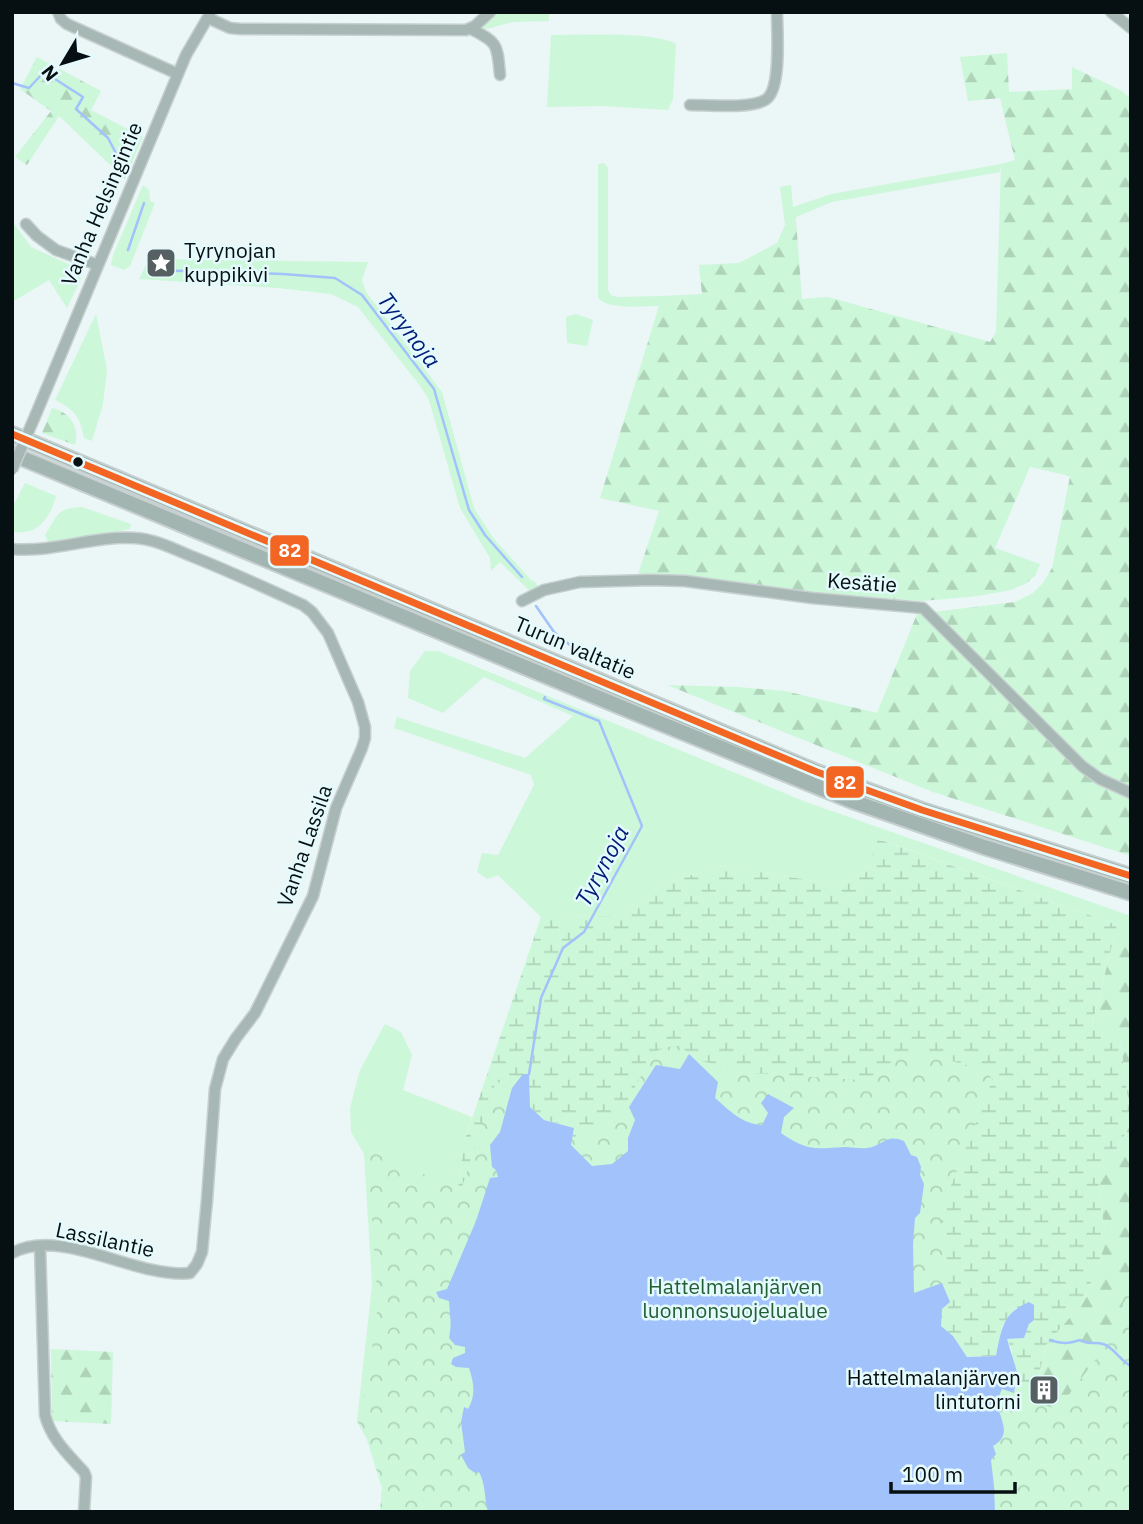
<svg xmlns="http://www.w3.org/2000/svg" width="1143" height="1524" font-family="'IBM Plex Sans',sans-serif">
  <style>
    .green { fill: #ccf7d9 }
    .forest { fill: url(#forest-firs) }
    .wetland { fill: url(#wetland-marsh) }
    .park { fill: url(#park-crowns) }
    .water { fill: #a2c2fb }
    .lines { fill: none; stroke-linecap: round; stroke-linejoin: round }
    .stream { stroke: #a2c2fb; stroke-width: 2.5 }
    .minor-casing { stroke: #c7d0d1; stroke-width: 13 }
    .highway-casing { stroke: #c7d0d1; stroke-width: 18 }
    .minor { stroke: #a6b7b4; stroke-width: 10 }
    .highway { stroke: #a3b5b1; stroke-width: 14 }
    .minor-bridge-casing { stroke: #c7d0d1; stroke-width: 13; stroke-linecap: butt }
    .minor-bridge { stroke: #a6b7b4; stroke-width: 10 }
    .bus-1-casing { stroke: #e5fafd; stroke-width: 12 }
    .bus-1 { stroke: #f26522; stroke-width: 7 }
    .bus-dot { fill: #060f11; stroke: #e5fafd; stroke-width: 2.5 }
    .labels { text-anchor: middle; stroke-width: 5; stroke-linejoin: round; paint-order: stroke }
    .street-label { font-size: 21px; fill: #060f11; stroke: #e5fafd }
    .poi-label { font-size: 21px; fill: #060f11; stroke: #e5fafd; text-anchor: start }
    .park-label { font-size: 21px; fill: #225f34; stroke: #e5fafd }
    .water-label { font-size: 23px; font-style: italic; fill: #011c78; stroke: #e5fafd }
    .line-badge { stroke: #e5fafd; stroke-width: 2.5 }
    .badge-label { font-size: 19px; text-anchor: middle; font-weight: bold; fill: #fff }
  </style>
  <defs>
    <pattern id="forest-firs" width="22" height="20" patternUnits="userSpaceOnUse" patternTransform="scale(1.75)"><rect width="22" height="20" fill="#ccf7d9"/><path d="M5 1l3.5 6h-7zM16 11l3.5 6h-7z" fill="#aed3b9"/></pattern>
    <pattern id="wetland-marsh" width="20" height="14" patternUnits="userSpaceOnUse" patternTransform="scale(1.75)"><rect width="20" height="14" fill="#ccf7d9"/><path d="M1 5h8M5 5V1M11 12h8M15 12V8" fill="none" stroke="#aed3b9"/></pattern>
    <pattern id="park-crowns" width="20" height="18" patternUnits="userSpaceOnUse" patternTransform="scale(1.75)"><rect width="20" height="18" fill="#ccf7d9"/><path d="M2 6a3 3 0 1 1 6 0M12 15a3 3 0 1 1 6 0" fill="none" stroke="#aed3b9"/></pattern>
  </defs>
  <rect width="100%" height="100%" fill="#ebf6f7"/>
  <!-- green -->
  <path class="green" d="M 495,12 L 549,12 L 549,21 L 513,22 L 483,30 L 484,25 Z
    M 551,35 C 578,35 656,31 676,44 L 673,99 L 668,110 L 603,106 L 547,107 Z
    M 604,163 L 608,168 L 608,290 L 611,295 L 617,297 L 662,296 L 659,306 C 643,306 608,310 598,298 L 598,164 Z
    M 1001,164 L 1000,172 L 832,202 L 796,217 L 796,221 L 785,225 L 780,187 L 791,185 L 793,207 L 831,194 Z
    M 143,185 L 149,190 L 150,201 L 155,203 L 130,266 L 124,270 L 111,265 L 113,255 Z
    M 12,221 L 31,247 L 75,267 L 81,279 L 67,308 L 49,280 L 12,302 Z
    M 149,259 L 368,262 L 362,280 L 366,292 L 442,392 L 474,508 L 494,539 L 531,580 L 535,582 L 539,588 L 530,591 L 500,562 L 491,571 L 490,558 L 460,508 L 429,400 L 421,387 L 358,307 L 331,294 L 278,288 L 139,279 Z
    M 96,314 L 107,370 L 103,404 L 92,441 L 84,438 C 80,416 75,410 55,400 Z
    M 576,314 L 593,320 L 587,346 L 567,343 L 566,317 Z
    M 25,483 L 56,496 C 51,517 36,538 12,531 L 12,508 Z
    M 82,507 L 131,524 L 130,529 L 92,537 L 48,542 L 45,535 C 59,514 55,509 82,507 Z
    M 425,651 L 438,651 L 806,802 L 1131,916 L 1131,932 L 1117,925 L 879,839 L 866,872 L 839,885 L 722,866 L 668,882 L 614,916 L 541,917 L 498,875 L 487,879 L 477,872 L 482,853 L 498,855 L 534,785 L 531,775 L 394,728 L 397,717 L 525,758 L 573,716 L 484,677 L 443,713 L 408,698 L 410,671 Z
    M 385,1024 L 401,1032 L 412,1055 L 403,1090 L 472,1117 L 464,1142 L 455,1212 L 380,1512 L 382,1488 L 367,1439 L 357,1421 L 372,1285 L 364,1154 L 351,1132 L 350,1108 L 360,1070 Z"/>
  <!-- forest -->
  <path class="forest" d="M 1007,53 L 1009,92 L 1072,89 L 1072,67 L 1122,91 L 1131,99 L 1131,856 L 933,792 L 667,685 L 737,687 L 785,691 L 877,713 L 917,614 L 1015,602 L 1033,593 L 1043,583 L 1052,568 L 1070,476 L 1030,467 L 995,548 L 1040,564 L 1035,576 L 1025,584 L 1011,590 L 978,596 L 923,601 L 797,591 L 638,574 L 659,511 L 600,498 L 662,296 L 702,294 L 699,265 L 739,263 L 777,243 L 785,225 L 796,221 L 802,299 L 828,297 L 990,342 L 996,332 L 1001,164 L 1015,160 L 1000,98 L 968,101 L 960,57 Z
    M 37,57 L 101,91 L 91,110 L 143,137 L 125,179 L 59,116 L 27,165 L 15,157 L 51,111 L 20,89 Z
    M 52,408 C 70,412 80,427 75,445 L 42,433 Z
    M 1117,925 L 1131,932 L 1131,1123 L 1120,1038 L 1092,1026 Z
    M 1131,1124 L 1131,1512 L 1030,1417 L 1046,1345 L 1084,1301 L 1106,1242 L 1098,1180 Z
    M 51,1349 L 113,1352 L 111,1424 L 52,1421 Z"/>
  <!-- wetland -->
  <path class="wetland" d="M 878,839 L 1117,925 L 1092,1025 L 1120,1038 L 1131,1124 L 1098,1180 L 1106,1242 L 1084,1301 L 1046,1345 L 1013,1484 L 1012,1351 L 1007,1339 L 1024,1338 L 1029,1324 L 1017,1307 L 1002,1326 L 996,1356 L 967,1357 L 953,1336 L 636,1120 L 571,1145 L 574,1128 L 544,1120 L 530,1107 L 500,1132 L 455,1212 L 464,1142 L 541,917 L 614,916 L 668,882 L 722,866 L 839,885 L 866,872 Z"/>
  <!-- park -->
  <path class="park" d="M 680,1046 L 697,1060 L 751,1073 L 875,1081 L 894,1060 L 912,1050 L 981,1069 L 993,1079 L 941,1211 L 948,1284 L 948,1363 L 1057,1410 L 1118,1330 L 1131,1261 L 1131,1512 L 380,1512 L 382,1488 L 367,1439 L 357,1421 L 367,1386 L 378,1304 L 367,1150 L 461,1190 L 496,1081 L 505,1085 L 522,1132 L 555,1143 L 595,1132 L 616,1122 L 654,1052 L 668,1047 Z"/>
  <!-- water -->
  <path class="water" d="M 689,1054 L 718,1082 L 715,1098 C 729,1110 742,1124 762,1125 L 768,1113 L 761,1103 L 768,1094 L 794,1108 L 784,1117 L 781,1133 C 807,1151 815,1149 845,1147 C 852,1147 860,1149 867,1148 C 883,1146 886,1133 904,1141 L 911,1155 L 917,1157 L 921,1167 L 920,1175 L 924,1184 L 920,1213 L 915,1218 L 913,1244 L 914,1293 L 942,1283 L 950,1302 L 942,1309 L 941,1326 L 953,1336 L 967,1357 L 996,1356 C 1001,1331 1002,1313 1029,1302 L 1034,1305 L 1034,1320 L 1029,1324 L 1024,1338 L 1007,1339 L 1017,1372 L 1014,1393 L 1002,1389 L 999,1396 L 1002,1407 L 999,1411 C 1004,1426 1009,1437 993,1446 L 996,1454 L 991,1460 L 994,1486 L 995,1512 L 488,1512 C 484,1497 486,1485 479,1472 L 475,1473 L 468,1468 L 461,1455 L 465,1452 L 461,1422 L 464,1407 L 468,1409 C 476,1395 474,1383 469,1368 L 456,1367 L 451,1364 L 453,1358 L 465,1353 L 465,1347 L 455,1345 L 449,1338 C 452,1323 450,1316 449,1301 L 439,1298 L 436,1292 L 447,1289 L 476,1221 L 490,1178 L 498,1177 L 496,1170 L 492,1167 L 490,1145 L 500,1132 L 512,1088 L 523,1074 L 529,1074 L 530,1107 L 544,1120 L 574,1128 L 571,1145 L 592,1166 L 612,1164 L 628,1151 L 628,1138 L 635,1120 L 629,1107 L 656,1065 L 680,1069 Z"/>
  <g class="lines">
    <!-- stream -->
    <path class="stream" d="M 12,83 L 29,88 L 44,72 L 83,97 L 76,109 L 108,138 L 120,161
      M 128,250 L 144,203
      M 151,270 L 283,274 L 335,278 L 362,295 L 434,389 L 469,510 L 485,535 L 522,577
      M 536,606 L 554,632 L 570,645
      M 529,1074 L 541,998 L 563,948 L 584,932 L 642,826 L 599,721 L 544,699 L 545,697
      M 1050,1340 C 1062,1344 1068,1344 1080,1340 C 1090,1346 1093,1341 1103,1344 C 1114,1347 1120,1361 1131,1366"/>
    <!-- minor casing -->
    <g class="minor-casing">
      <path id="minor" d="M 58,12 L 61,19 L 67,24 L 178,74
        M 1111,12 L 1131,28
        M 208,18 L 230,28 L 241,29 L 466,30 L 475,26 L 490,12
        M 471,29 C 499,43 497,45 500,75
        M 690,105 C 707,105 750,109 765,100 C 782,91 777,32 777,12
        M 26,224 L 37,236 L 56,250 L 98,265
        M 36,414 L 178,74 L 186,55 L 211,12
        M 12,549 C 53,553 95,535 135,538 C 154,539 172,548 191,556 C 229,571 266,588 303,605 L 312,612 L 328,633 L 358,702 L 365,727 L 365,738 L 362,748 L 336,808 L 313,896 L 255,1013 L 236,1038 L 223,1059 L 215,1089 L 207,1200 L 202,1252 L 197,1264 L 190,1273 C 135,1279 63,1226 12,1253
        M 522,601 L 544,590 L 580,582 L 652,580 L 685,581 L 812,598 L 923,608 L 1082,766 L 1100,779 L 1131,793
        M 40,1246 L 45,1415 C 51,1439 68,1454 84,1472 L 86,1477 L 84,1512"/>
    </g>
    <!-- highway casing -->
    <g class="highway-casing">
      <path id="highway" d="M 12,434 L 817,772 L 922,810 L 1131,876
        M 12,454 L 640,715 L 852,801 L 984,847 L 1131,893"/>
    </g>
    <!-- minor -->
    <use href="#minor" class="minor"/>
    <!-- highway -->
    <use href="#highway" class="highway"/>
    <!-- minor-bridge casing -->
    <g class="minor-bridge-casing">
      <path id="minor-bridge" d="M 12,470 L 36,414"/>
    </g>
    <!-- minor-bridge -->
    <use href="#minor-bridge" class="minor-bridge"/>
    <!-- bus-1 casing -->
    <g class="bus-1-casing">
      <path id="bus-1" d="M 12,434 L 817,772 L 922,810 L 1131,876"/>
    </g>
    <!-- bus-1 -->
    <use href="#bus-1" class="bus-1"/>
  </g>
  <!-- icons -->
  <defs>
    <g id="sight-square" transform="scale(1.575)"><rect x="-9" y="-9" width="18" height="18" rx="4" fill="#566062" stroke="#e5fafd"/><path d="M0-6L1.8-2.2L6-1.7L2.9 1.2L3.7 5.4L0 3.3L-3.7 5.4L-2.9 1.2L-6-1.7L-1.8-2.2Z" fill="#fff"/></g>
    <g id="building-square" transform="scale(1.575)"><rect x="-9" y="-9" width="18" height="18" rx="4" fill="#566062" stroke="#e5fafd"/><path d="M-4-6H4V6H1V3H-1V6H-4ZM-2.5-4.3h1.7v1.8h-1.7ZM.8-4.3h1.7v1.8H.8ZM-2.5-1h1.7V.8h-1.7ZM.8-1h1.7V.8H.8Z" fill="#fff"/></g>
  </defs>
  <g fill-rule="evenodd">
    <use href="#sight-square" x="161" y="263"/>
    <use href="#building-square" x="1044" y="1390"/>
  </g>
  <!-- markers -->
  <circle class="bus-dot" cx="78" cy="462" r="6"/>
  <g class="labels">
    <!-- street labels -->
    <g class="street-label">
      <text transform="translate(102 204) rotate(-67)" y="7">Vanha Helsingintie</text>
      <text transform="translate(862 583) rotate(4)" y="7">Kesätie</text>
      <text transform="translate(575 648) rotate(23)" y="7">Turun valtatie</text>
      <text transform="translate(305 846) rotate(-71)" y="7">Vanha Lassila</text>
      <text transform="translate(105 1240) rotate(12)" y="7">Lassilantie</text>
    </g>
    <!-- poi labels -->
    <g class="poi-label">
      <text x="184" y="258">Tyrynojan<tspan x="184" dy="24">kuppikivi</tspan></text>
      <text x="1021" y="1385" text-anchor="end">Hattelmalanjärven<tspan x="1021" dy="24">lintutorni</tspan></text>
    </g>
    <!-- park labels -->
    <g class="park-label">
      <text x="735" y="1294">Hattelmalanjärven<tspan x="735" dy="24">luonnonsuojelualue</tspan></text>
    </g>
    <!-- water labels -->
    <g class="water-label">
      <text transform="translate(409 330) rotate(53)" y="8">Tyrynoja</text>
      <text transform="translate(602 866) rotate(-62)" y="8">Tyrynoja</text>
    </g>
  </g>
  <g class="line-badge">
    <rect x="269" y="534" width="41" height="33" rx="7" fill="#f26522"/>
    <rect x="825" y="765" width="40" height="34" rx="7" fill="#f26522"/>
  </g>
  <g class="badge-label">
    <text x="290" y="557">82</text>
    <text x="845" y="789">82</text>
  </g>
  <!-- border -->
  <rect width="1143" height="1524" fill="none" stroke="#060f11" stroke-width="28"/>
  <!-- north arrow -->
  <g transform="translate(63 63) rotate(232)" stroke="#e5fafd" stroke-width="5" paint-order="stroke">
  <path d="M0-5L12 26L0 18L-12 26Z" fill="#060f11"/>
  <text y="-10" font-size="19" font-weight="bold" text-anchor="middle" fill="#060f11">N</text>
  </g>
  <!-- scale -->
  <path d="M891 1482v10h124v-10" fill="none" stroke="#060f11" stroke-width="3.5"/>
  <text x="902" y="1482" font-size="21" fill="#060f11" stroke="#e5fafd" stroke-width="5" paint-order="stroke">100 m</text>
</svg>
